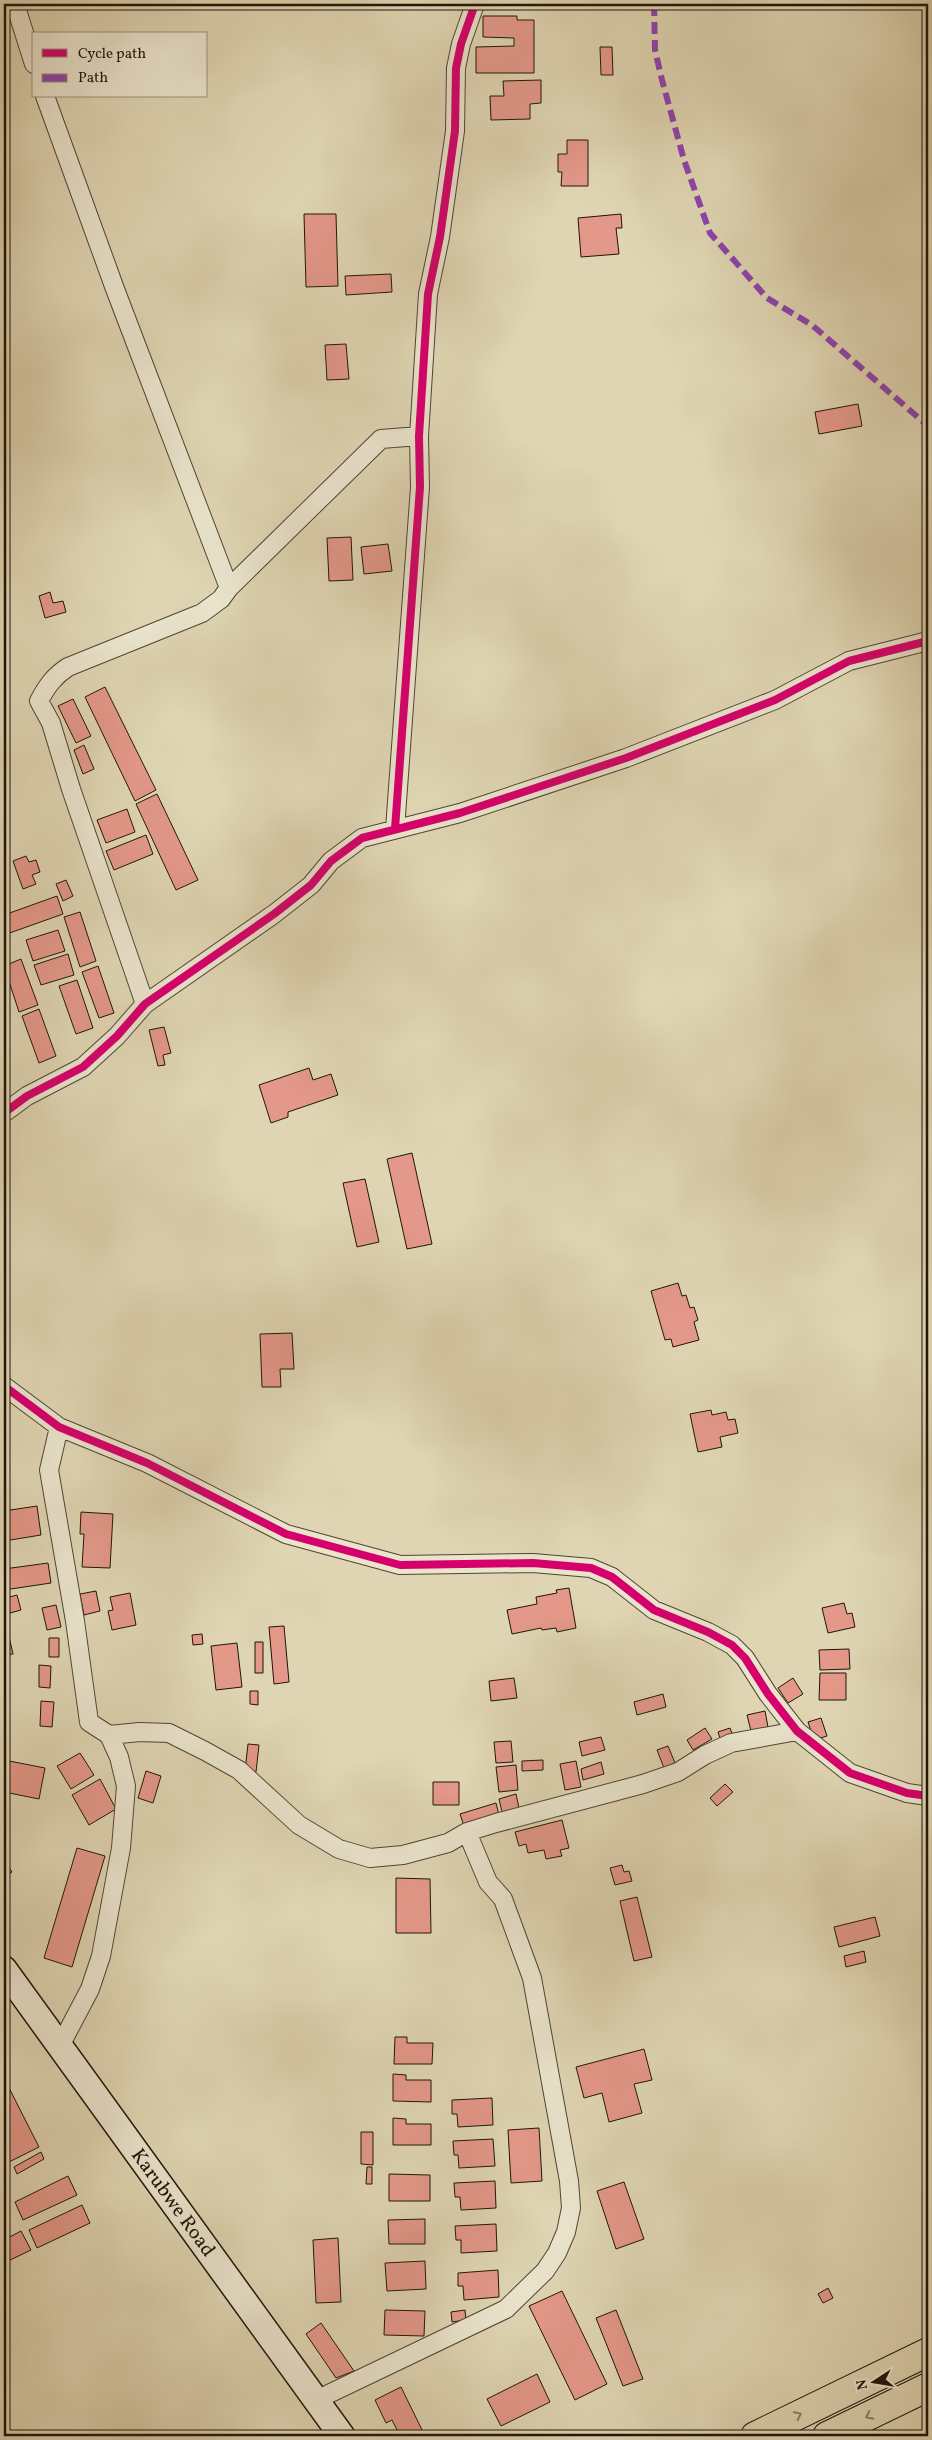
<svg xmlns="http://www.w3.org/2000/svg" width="932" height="2440" font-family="Vollkorn,serif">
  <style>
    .building { fill: #e49889; stroke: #1f150b }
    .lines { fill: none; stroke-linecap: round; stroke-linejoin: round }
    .street-casing { stroke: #4f4535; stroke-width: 20 }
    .secondary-casing { stroke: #1f150b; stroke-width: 28 }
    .highway-casing { stroke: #1f150b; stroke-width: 30 }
    .street { stroke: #eae4cd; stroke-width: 18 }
    .secondary { stroke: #eae4cd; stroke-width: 25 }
    .highway { stroke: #dfd5b2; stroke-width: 28 }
    .quiet { stroke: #8e44ad; stroke-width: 6; stroke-dasharray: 12 6; stroke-linecap: butt }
    .cycleway-casing { stroke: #eae4cd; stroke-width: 11 }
    .cycleway { stroke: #d6006c; stroke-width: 8 }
    .oneway { stroke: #897f67 }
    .labels { text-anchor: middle; stroke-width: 4; stroke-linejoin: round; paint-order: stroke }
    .street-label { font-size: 20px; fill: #1f150b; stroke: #eae4cd }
  </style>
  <rect width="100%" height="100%" fill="#dfd5b2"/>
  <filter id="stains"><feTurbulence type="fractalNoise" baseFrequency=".004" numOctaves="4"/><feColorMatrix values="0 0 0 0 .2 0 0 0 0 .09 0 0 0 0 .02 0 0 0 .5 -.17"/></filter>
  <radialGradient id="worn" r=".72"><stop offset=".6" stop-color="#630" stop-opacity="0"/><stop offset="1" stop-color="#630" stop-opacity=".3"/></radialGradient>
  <!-- building -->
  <path class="building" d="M 483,16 L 517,16 L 517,20 L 534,20 L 534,73 L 476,73 L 476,47 L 514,46 L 514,38 L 483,37 Z
    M 600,47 L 612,47 L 613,75 L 601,75 Z
    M 541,80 L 541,103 L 530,104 L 530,119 L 491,120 L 490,96 L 504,96 L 503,81 Z
    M 567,140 L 588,140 L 588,186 L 561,186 L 562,172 L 558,172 L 558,154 L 567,154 Z
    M 304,214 L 336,214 L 338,286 L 306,287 Z
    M 621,214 L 622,228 L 616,228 L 619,254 L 581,257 L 578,218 Z
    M 391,274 L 392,292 L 346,295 L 345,276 Z
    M 346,344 L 349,379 L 327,380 L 325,345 Z
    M 858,404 L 862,426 L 819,434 L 815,412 Z
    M 351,537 L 353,580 L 329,581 L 327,538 Z
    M 388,544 L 392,571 L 364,574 L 361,547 Z
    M 50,592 L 53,603 L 63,601 L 66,612 L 45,618 L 39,596 Z
    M 105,687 L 156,790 L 135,801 L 85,697 Z
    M 73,699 L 91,736 L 76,743 L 58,706 Z
    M 84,745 L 94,769 L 83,774 L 74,750 Z
    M 157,794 L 198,880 L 176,890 L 136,804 Z
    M 127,809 L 135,832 L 106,843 L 97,820 Z
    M 146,835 L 153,854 L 114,870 L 106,851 Z
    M 26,856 L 29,862 L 36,860 L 40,872 L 32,875 L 36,884 L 23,889 L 13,861 Z
    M 66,880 L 73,896 L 63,901 L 56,884 Z
    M 57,896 L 63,914 L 4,935 L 4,915 Z
    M 80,912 L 96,961 L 80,967 L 64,917 Z
    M 58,930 L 65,951 L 33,961 L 26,940 Z
    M 68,954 L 74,975 L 41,985 L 34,965 Z
    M 21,959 L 38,1005 L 19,1012 L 4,966 Z
    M 98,966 L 114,1013 L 99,1018 L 82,972 Z
    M 77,980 L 93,1028 L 76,1034 L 59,986 Z
    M 39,1009 L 56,1056 L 39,1063 L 22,1016 Z
    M 164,1027 L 171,1053 L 163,1055 L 165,1065 L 158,1066 L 149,1030 Z
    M 309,1068 L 313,1080 L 331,1074 L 338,1095 L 288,1112 L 288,1117 L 271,1123 L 259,1085 Z
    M 412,1153 L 432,1244 L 407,1249 L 387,1159 Z
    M 365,1179 L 379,1242 L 357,1247 L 343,1183 Z
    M 678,1283 L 682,1296 L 686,1295 L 690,1308 L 694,1307 L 698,1320 L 694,1322 L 699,1340 L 673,1347 L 671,1339 L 665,1340 L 651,1291 Z
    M 292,1333 L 294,1369 L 280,1369 L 281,1387 L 262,1387 L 260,1334 Z
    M 711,1410 L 712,1415 L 726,1412 L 728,1420 L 735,1419 L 738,1433 L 720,1437 L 722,1447 L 698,1452 L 690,1414 Z
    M 37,1506 L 41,1535 L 4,1541 L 4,1511 Z
    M 81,1512 L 113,1514 L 110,1568 L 82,1567 L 84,1534 L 80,1534 Z
    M 48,1563 L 51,1583 L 4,1590 L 4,1569 Z
    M 569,1588 L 576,1628 L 557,1632 L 556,1628 L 542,1630 L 541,1628 L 512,1634 L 507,1610 L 537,1604 L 536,1597 L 557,1593 L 556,1590 Z
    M 96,1591 L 100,1611 L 84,1615 L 80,1594 Z
    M 130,1593 L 136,1625 L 112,1630 L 108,1611 L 113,1610 L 110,1597 Z
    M 17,1595 L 21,1610 L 10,1613 L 6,1598 Z
    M 844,1603 L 847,1614 L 852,1613 L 855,1627 L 828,1633 L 822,1608 Z
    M 56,1605 L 61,1627 L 47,1630 L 42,1608 Z
    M 284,1626 L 289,1682 L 274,1684 L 269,1627 Z
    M 7,1628 L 13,1654 L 4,1655 L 4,1629 Z
    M 202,1634 L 203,1644 L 193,1645 L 192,1635 Z
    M 49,1638 L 59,1638 L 59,1657 L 49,1657 Z
    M 255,1642 L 263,1642 L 263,1673 L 255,1673 Z
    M 237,1643 L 242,1687 L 216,1690 L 211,1646 Z
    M 849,1649 L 850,1669 L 820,1670 L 819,1650 Z
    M 39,1665 L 51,1666 L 50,1688 L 39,1687 Z
    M 820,1673 L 846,1673 L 846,1700 L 819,1700 Z
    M 514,1678 L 517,1698 L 491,1701 L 489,1681 Z
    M 793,1678 L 803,1694 L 788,1703 L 778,1688 Z
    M 250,1691 L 258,1691 L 258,1705 L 250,1704 Z
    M 663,1694 L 666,1707 L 637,1715 L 634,1702 Z
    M 41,1701 L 54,1702 L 52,1727 L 40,1726 Z
    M 765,1711 L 768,1727 L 751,1731 L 747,1715 Z
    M 821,1718 L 827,1736 L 814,1740 L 808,1722 Z
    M 705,1728 L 712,1739 L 693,1750 L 687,1740 Z
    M 730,1728 L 733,1736 L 721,1741 L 718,1732 Z
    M 601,1737 L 605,1750 L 582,1756 L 579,1742 Z
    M 511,1741 L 513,1762 L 496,1763 L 494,1742 Z
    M 248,1744 L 259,1745 L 256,1772 L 245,1771 Z
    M 668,1746 L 675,1763 L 664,1768 L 657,1750 Z
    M 80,1753 L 94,1775 L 71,1789 L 57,1766 Z
    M 4,1760 L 45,1768 L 39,1799 L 4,1792 Z
    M 543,1760 L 543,1770 L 522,1771 L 522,1761 Z
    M 576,1761 L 581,1787 L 565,1790 L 560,1764 Z
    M 601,1762 L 604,1774 L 583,1780 L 581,1769 Z
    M 516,1765 L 518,1790 L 499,1792 L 496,1767 Z
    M 146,1771 L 161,1776 L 153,1803 L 138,1798 Z
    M 100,1779 L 116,1809 L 89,1825 L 72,1795 Z
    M 433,1782 L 459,1782 L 459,1805 L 433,1805 Z
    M 725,1784 L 733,1792 L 717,1806 L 710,1798 Z
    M 516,1794 L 519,1808 L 502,1812 L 499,1799 Z
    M 496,1803 L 499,1815 L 464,1826 L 460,1814 Z
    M 562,1820 L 569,1848 L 560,1850 L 562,1856 L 546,1859 L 544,1850 L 528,1853 L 526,1844 L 519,1846 L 515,1832 Z
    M 77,1848 L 105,1856 L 72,1967 L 44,1958 Z
    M 4,1860 L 12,1872 L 4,1878 Z
    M 622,1865 L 624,1872 L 629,1871 L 632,1881 L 615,1885 L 610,1868 Z
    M 396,1878 L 430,1879 L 431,1933 L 396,1933 Z
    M 637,1897 L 652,1957 L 634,1961 L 620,1901 Z
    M 875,1917 L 880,1936 L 839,1947 L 834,1927 Z
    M 864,1951 L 866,1962 L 846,1967 L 844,1956 Z
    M 395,2037 L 407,2037 L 407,2043 L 433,2043 L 432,2064 L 394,2064 Z
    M 644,2049 L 652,2080 L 634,2084 L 642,2113 L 609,2122 L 602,2093 L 584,2098 L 576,2067 Z
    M 393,2074 L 406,2075 L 406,2080 L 431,2080 L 431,2102 L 393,2101 Z
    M 4,2078 L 39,2147 L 7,2163 L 4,2156 Z
    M 492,2098 L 493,2125 L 458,2127 L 457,2114 L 452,2114 L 452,2100 Z
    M 393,2118 L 406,2119 L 406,2124 L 431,2124 L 431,2145 L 393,2145 Z
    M 539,2128 L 542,2181 L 511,2183 L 508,2130 Z
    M 361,2132 L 373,2132 L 373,2165 L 361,2164 Z
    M 493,2139 L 495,2166 L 459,2168 L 458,2155 L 454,2155 L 453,2141 Z
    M 41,2152 L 44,2159 L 17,2174 L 14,2167 Z
    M 367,2167 L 372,2167 L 372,2184 L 366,2184 Z
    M 389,2174 L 430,2175 L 430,2201 L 389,2201 Z
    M 68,2176 L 77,2195 L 23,2220 L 15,2202 Z
    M 495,2181 L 496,2208 L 461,2210 L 460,2197 L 455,2197 L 454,2183 Z
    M 624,2182 L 644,2239 L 616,2249 L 597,2191 Z
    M 82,2205 L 90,2223 L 37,2248 L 29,2230 Z
    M 425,2219 L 425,2244 L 389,2244 L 388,2220 Z
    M 496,2224 L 497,2251 L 461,2253 L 461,2240 L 456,2240 L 455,2226 Z
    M 21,2231 L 31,2250 L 4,2263 L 4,2240 Z
    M 338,2238 L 341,2302 L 316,2303 L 313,2240 Z
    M 425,2261 L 426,2289 L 387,2291 L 385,2263 Z
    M 498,2270 L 499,2297 L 464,2300 L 463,2286 L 458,2286 L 458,2273 Z
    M 828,2288 L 833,2298 L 823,2303 L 818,2294 Z
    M 562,2291 L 607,2384 L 575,2400 L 529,2306 Z
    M 385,2310 L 425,2311 L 424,2336 L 384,2335 Z
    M 465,2310 L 466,2320 L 452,2322 L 451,2312 Z
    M 616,2310 L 643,2379 L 623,2386 L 596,2318 Z
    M 321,2323 L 354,2371 L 336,2378 L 306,2334 Z
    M 537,2374 L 550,2402 L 501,2426 L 487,2399 Z
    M 401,2387 L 425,2436 L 400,2436 L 392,2420 L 386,2423 L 375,2400 Z"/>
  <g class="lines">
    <!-- street casing -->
    <g class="street-casing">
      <path id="street" d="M 15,4 L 34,64
        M 45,96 L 115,289 L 229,588
        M 395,829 L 420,487 L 419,436 L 428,294 L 440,237 L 455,131 L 456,68 L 461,44 L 475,4
        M 145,1004 L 71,789 L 51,723 L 39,701 C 47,686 54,676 68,667 L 202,613 L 221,599 L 229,588 L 381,439 L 419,436
        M 4,1113 L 27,1096 L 83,1067 L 117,1036 L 145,1004 L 274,914 L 311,885 L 331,861 L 362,838 L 460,813 L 626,758 L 775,700 L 849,661 L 928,641
        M 4,1386 L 59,1427 L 147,1463 L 286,1534 L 400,1565 L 533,1563 L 591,1568 L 612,1577 L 654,1610 L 708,1632 L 732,1645 L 745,1658 L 768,1694 L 797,1731 L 850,1773 L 907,1793 L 928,1796
        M 59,1427 L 49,1470 L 75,1621 L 89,1722 L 109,1735 L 119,1757 L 126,1786 L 121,1848 L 101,1956 L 90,1989 L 60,2046
        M 109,1735 L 140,1732 L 169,1733 L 205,1751 L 239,1770 L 299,1825 L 339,1849 L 370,1858 L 403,1855 L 448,1843 L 467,1832 L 496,1823 L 643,1784 L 678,1772 L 705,1755 L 731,1743 L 797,1731
        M 316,2400 L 506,2309 L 545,2271 L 557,2253 L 566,2232 L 571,2208 L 569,2181 L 532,1978 L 503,1899 L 488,1882 L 467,1832"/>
    </g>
    <!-- secondary casing -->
    <g class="secondary-casing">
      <path id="secondary" d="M 4,1969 L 342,2436"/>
    </g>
    <!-- highway casing -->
    <g class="highway-casing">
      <path id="highway" d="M 755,2436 L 928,2352
        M 827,2436 L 928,2387"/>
    </g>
    <!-- street -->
    <use href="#street" class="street"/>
    <!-- secondary -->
    <use href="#secondary" class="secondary"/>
    <!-- highway -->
    <use href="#highway" class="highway"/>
    <!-- quiet -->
    <path class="quiet" d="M 654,4 L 655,50 L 662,80 L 684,160 L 710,233 L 767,298 L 812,325 L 928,426"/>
    <!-- cycleway casing -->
    <g class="cycleway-casing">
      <path id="cycleway" d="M 395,829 L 420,487 L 419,436 L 428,294 L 440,237 L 455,131 L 456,68 L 461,44 L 475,4
        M 4,1113 L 27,1096 L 83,1067 L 117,1036 L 145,1004 L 274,914 L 311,885 L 331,861 L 362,838 L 460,813 L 626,758 L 775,700 L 849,661 L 928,641
        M 4,1386 L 59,1427 L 147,1463 L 286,1534 L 400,1565 L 533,1563 L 591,1568 L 612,1577 L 654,1610 L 708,1632 L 732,1645 L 745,1658 L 768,1694 L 797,1731 L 850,1773 L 907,1793 L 928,1796"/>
    </g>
    <!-- cycleway -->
    <use href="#cycleway" class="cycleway"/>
  </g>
  <!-- one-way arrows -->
  <defs><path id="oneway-chevron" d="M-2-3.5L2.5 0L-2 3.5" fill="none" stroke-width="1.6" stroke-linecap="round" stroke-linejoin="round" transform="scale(1.25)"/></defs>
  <g class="oneway">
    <use href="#oneway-chevron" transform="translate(798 2415) rotate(-26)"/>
    <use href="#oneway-chevron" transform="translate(869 2416) rotate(154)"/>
  </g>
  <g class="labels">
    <!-- street labels -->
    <g class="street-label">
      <text transform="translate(174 2202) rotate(54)" y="7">Karubwe Road</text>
    </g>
  </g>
  <!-- margin -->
  <rect width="932" height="2440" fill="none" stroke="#dfd5b2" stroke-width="20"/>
  <rect x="5" y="5" width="922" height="2430" fill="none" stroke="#1f150b" stroke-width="2.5"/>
  <rect x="10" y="10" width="912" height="2420" fill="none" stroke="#1f150b"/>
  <!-- legend -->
  <rect x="32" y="32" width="175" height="65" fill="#eae4cd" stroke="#99917f"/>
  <rect x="42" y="49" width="25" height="8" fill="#d6006c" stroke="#99917f"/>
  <text x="78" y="58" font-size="15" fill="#1f150b">Cycle path</text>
  <rect x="42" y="74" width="25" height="8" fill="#8e44ad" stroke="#99917f"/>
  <text x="78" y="82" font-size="15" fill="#1f150b">Path</text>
  <!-- north arrow -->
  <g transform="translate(874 2382) rotate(258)" stroke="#eae4cd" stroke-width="4" paint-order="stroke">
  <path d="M0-4L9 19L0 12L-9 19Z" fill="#1f150b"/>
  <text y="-8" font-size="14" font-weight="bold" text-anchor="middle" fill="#1f150b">N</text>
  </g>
  <rect width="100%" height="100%" filter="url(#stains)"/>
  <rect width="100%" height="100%" fill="url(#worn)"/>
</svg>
